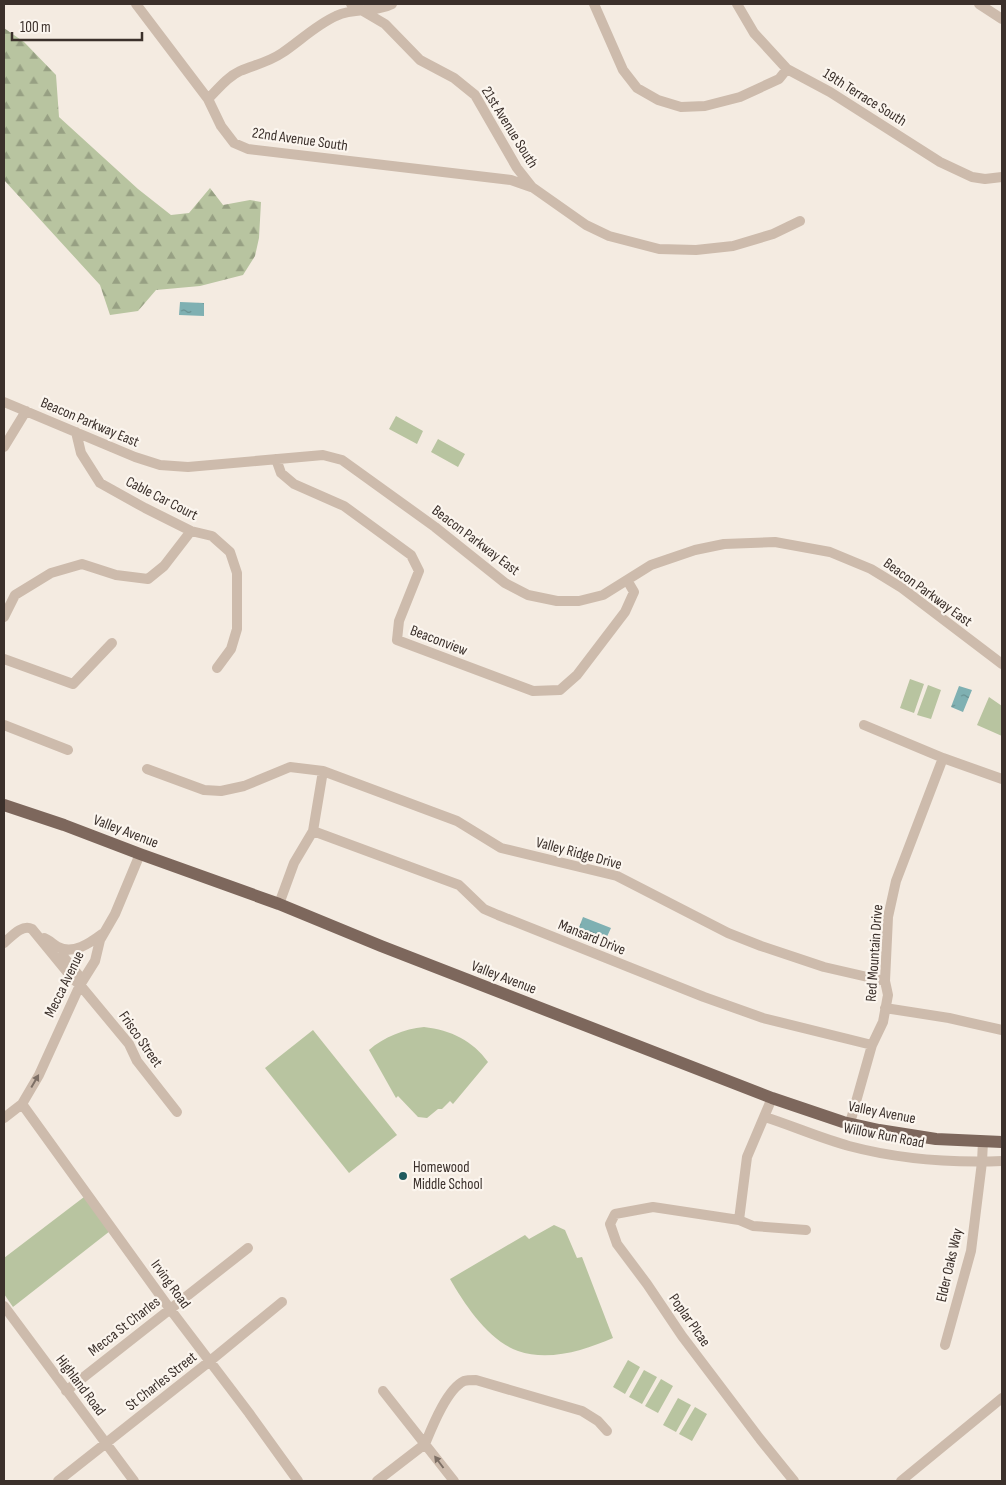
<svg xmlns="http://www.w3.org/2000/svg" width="1006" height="1485" font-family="'Sofia Sans Condensed',sans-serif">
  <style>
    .green { fill: #b8c4a0 }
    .forest { fill: url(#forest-firs) }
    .water { fill: url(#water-ripples) }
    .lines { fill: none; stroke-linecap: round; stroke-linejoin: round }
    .minor { stroke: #cdbbac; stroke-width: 10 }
    .major { stroke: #7d675c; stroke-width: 12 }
    .oneway { fill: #7d6f65 }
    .poi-dot { fill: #1f5a5e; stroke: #fbf5ee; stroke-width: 2 }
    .labels { text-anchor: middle; stroke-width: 4.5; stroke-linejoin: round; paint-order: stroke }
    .street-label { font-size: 15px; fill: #3b302b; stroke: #fbf5ee }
    .poi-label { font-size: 15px; fill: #3b302b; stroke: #fbf5ee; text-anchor: start }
  </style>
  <defs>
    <pattern id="forest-firs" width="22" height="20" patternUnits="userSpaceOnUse" patternTransform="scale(1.25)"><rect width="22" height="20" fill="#b8c4a0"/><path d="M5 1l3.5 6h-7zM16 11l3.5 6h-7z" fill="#97a083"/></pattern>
    <pattern id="water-ripples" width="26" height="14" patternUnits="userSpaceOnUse" patternTransform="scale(1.25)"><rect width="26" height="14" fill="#7fb0b2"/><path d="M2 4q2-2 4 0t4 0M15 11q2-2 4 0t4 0" fill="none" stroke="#699091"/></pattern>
  </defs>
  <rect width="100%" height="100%" fill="#f4ebe1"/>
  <!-- green -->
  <path class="green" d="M 396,416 L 423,431 L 417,444 L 389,429 Z
    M 438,439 L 465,454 L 458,467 L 431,452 Z
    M 910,679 L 924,684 L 914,713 L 900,708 Z
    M 928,685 L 941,690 L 931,719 L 917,715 Z
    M 989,697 L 1002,706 L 1002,736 L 977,725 Z
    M 424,1027 C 451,1030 473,1041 488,1062 L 453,1104 L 450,1101 L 442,1109 L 438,1109 L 427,1118 L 418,1117 L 398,1096 L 396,1098 L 369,1050 C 384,1037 404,1029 424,1027 Z
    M 313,1030 L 397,1135 L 349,1173 L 265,1068 Z
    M 84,1197 L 110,1231 L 13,1307 L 4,1294 L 4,1258 Z
    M 554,1225 L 565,1230 L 577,1258 L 582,1257 L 613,1338 C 585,1350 549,1362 518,1351 C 489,1341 465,1305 450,1279 L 525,1235 L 529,1239 Z
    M 628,1360 L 640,1367 L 625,1394 L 613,1387 Z
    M 644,1370 L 657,1377 L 642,1404 L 629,1397 Z
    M 661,1379 L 673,1386 L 658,1413 L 645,1406 Z
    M 678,1398 L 691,1405 L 676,1432 L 663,1425 Z
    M 695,1407 L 707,1414 L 692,1441 L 679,1434 Z"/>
  <!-- forest -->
  <path class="forest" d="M 4,28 L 24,42 L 56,75 L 59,117 L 138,189 L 171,215 L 189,213 L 210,188 L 223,205 L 250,200 L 261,202 L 259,238 L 255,256 L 243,275 L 200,286 L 156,290 L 138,311 L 110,315 L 100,285 L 4,180 Z"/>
  <!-- water -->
  <path class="water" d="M 180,302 L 204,303 L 204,316 L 179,315 Z
    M 959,686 L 972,690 L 963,712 L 951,707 Z
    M 583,917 L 611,928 L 605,941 L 578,930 Z"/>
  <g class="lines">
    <!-- minor -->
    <path class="minor" d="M 136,4 L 208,99 L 221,126 L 234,143 L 248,149 L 511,180 L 531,187
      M 351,4 L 385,24 L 420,60 L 454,78 L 475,95 L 517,168 L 532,187 L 586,225 L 609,236 L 659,249 L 696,250 L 733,246 L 773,234 L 800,221
      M 594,4 L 623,70 L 637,88 L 658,100 L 681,107 L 705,106 L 740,97 L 779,79 L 787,69
      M 737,4 L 754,33 L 787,69 L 830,92 L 940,162 L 972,177 L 985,179 L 1002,177
      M 979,4 L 1002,19
      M 208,99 C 218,89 227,77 240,71 C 254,65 269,62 282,53 C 300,41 316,25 336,16 C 354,7 375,13 392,4
      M 4,402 L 135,457 L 160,465 L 188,467 L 323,455 L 342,460 L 435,527 L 505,583 L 528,595 L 557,601 L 579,601 L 603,595 L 651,565 L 695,550 L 724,544 L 775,542 L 830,552 L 871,569 L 902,588 L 1002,664
      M 76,432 L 81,453 L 100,483 L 145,508 L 191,531 L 212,536 L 230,552 L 237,573 L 237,629 L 231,649 L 217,668
      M 4,447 L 26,411
      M 276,459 L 281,473 L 294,484 L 344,506 L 411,555 L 419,571 L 399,621 L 397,640 L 533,691 L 560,690 L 577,675 L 625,612 L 634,592 L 627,580
      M 4,617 L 15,595 L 51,573 L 82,564 L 116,575 L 148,579 L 164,566 L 191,531
      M 4,659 L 73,684 L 112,643
      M 4,725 L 68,750
      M 864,725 L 943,758 L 1002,779
      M 147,769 L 204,790 L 221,791 L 244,786 L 290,767 L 323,771 L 457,821 L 501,848 L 617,876 L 728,933 L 761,946 L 824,967 L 885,981
      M 313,831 L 459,885 L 484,909 L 498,915 L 704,997 L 763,1018 L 872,1045
      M 279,904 L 294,863 L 313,831 L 323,771
      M 42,939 L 44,938 C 49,940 53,944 58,947 C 73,955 90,943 102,934
      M 4,943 C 12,936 22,924 32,929 L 73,979 L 80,985 L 129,1044 L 137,1061 L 177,1112
      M 62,955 L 80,977 L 80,985
      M 885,1008 L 949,1018 L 1002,1030
      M 22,1104 L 170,1309 L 249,1413 L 298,1481
      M 765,1117 C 793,1126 820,1138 849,1146 C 898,1159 951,1163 1002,1161
      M 4,1118 L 22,1104 L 39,1075 L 80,985 L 95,961 L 100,940 L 115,914 L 140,854
      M 850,1123 L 872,1045 L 883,1022 L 888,995 L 885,981 L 888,917 L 896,881 L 943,758
      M 739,1220 L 747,1157 L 772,1098
      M 4,1306 L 134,1481
      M 945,1345 L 971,1251 L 982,1162 L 983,1141
      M 66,1391 L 248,1248
      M 383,1391 L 454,1481
      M 425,1444 C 432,1427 447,1389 464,1381 C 467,1380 472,1380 476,1380 L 582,1411 L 598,1421 L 607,1431
      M 58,1481 L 210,1361 L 282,1302
      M 377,1481 L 425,1444
      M 794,1481 L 760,1439 L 682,1336 L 647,1284 L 617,1244 L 610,1224 L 615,1214 L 653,1207 L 739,1220 L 753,1226 L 806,1230
      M 901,1481 L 1002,1398"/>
    <!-- major -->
    <path class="major" d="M 4,805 L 64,825 L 140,854 L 279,904 L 381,946 L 772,1098 L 843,1122 L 879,1130 L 936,1139 L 1002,1142"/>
  </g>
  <!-- one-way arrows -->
  <defs><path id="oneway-solid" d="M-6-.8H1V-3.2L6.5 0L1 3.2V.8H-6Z" transform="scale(1.25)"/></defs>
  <g class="oneway">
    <use href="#oneway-solid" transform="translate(35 1081) rotate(-60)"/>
    <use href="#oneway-solid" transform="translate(439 1462) rotate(-127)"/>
  </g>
  <!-- markers -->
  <circle class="poi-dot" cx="403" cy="1176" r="5"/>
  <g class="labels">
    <!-- street labels -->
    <g class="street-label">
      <text transform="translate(865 97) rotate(32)" y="5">19th Terrace South</text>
      <text transform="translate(510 127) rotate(58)" y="5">21st Avenue South</text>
      <text transform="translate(300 139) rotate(8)" y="5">22nd Avenue South</text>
      <text transform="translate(90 422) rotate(23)" y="5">Beacon Parkway East</text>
      <text transform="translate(162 498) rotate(27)" y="5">Cable Car Court</text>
      <text transform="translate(476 540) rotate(37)" y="5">Beacon Parkway East</text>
      <text transform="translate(928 592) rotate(36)" y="5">Beacon Parkway East</text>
      <text transform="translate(439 640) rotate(21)" y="5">Beaconview</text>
      <text transform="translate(126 831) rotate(21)" y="5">Valley Avenue</text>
      <text transform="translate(579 853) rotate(15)" y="5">Valley Ridge Drive</text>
      <text transform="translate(592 937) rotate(22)" y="5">Mansard Drive</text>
      <text transform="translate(874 953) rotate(-86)" y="5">Red Mountain Drive</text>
      <text transform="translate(504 977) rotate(21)" y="5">Valley Avenue</text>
      <text transform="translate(64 984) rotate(-64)" y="5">Mecca Avenue</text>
      <text transform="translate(141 1039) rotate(55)" y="5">Frisco Street</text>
      <text transform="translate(882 1112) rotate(11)" y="5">Valley Avenue</text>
      <text transform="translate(884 1135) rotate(11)" y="5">Willow Run Road</text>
      <text transform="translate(949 1265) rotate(-77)" y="5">Elder Oaks Way</text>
      <text transform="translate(171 1284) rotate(54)" y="5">Irving Road</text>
      <text transform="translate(690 1320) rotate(55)" y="5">Poplar Plcae</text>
      <text transform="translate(124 1326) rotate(-38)" y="5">Mecca St Charles</text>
      <text transform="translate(161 1381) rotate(-38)" y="5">St Charles Street</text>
      <text transform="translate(81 1385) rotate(53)" y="5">Highland Road</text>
    </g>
    <!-- poi labels -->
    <g class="poi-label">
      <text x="413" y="1172">Homewood<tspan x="413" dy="17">Middle School</tspan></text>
    </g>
  </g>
  <!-- border -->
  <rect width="1006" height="1485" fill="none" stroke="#3b302b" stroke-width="10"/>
  <!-- scale -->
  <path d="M12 32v8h130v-8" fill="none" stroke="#3b302b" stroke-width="2.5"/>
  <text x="20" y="32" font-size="15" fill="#3b302b" stroke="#fbf5ee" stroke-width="4" paint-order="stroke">100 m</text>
</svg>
